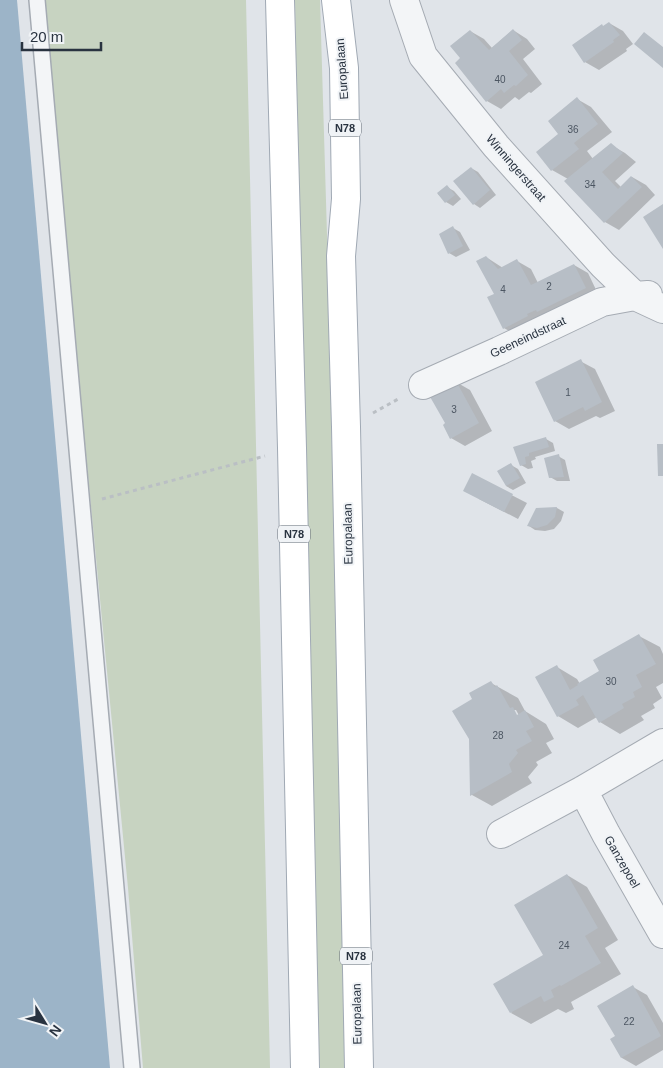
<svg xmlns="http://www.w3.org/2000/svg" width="663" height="1068" font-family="Helvetica,sans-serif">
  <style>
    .green { fill: #c7d3c1 }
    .water { fill: #9cb4c8 }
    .shadow { fill: #0003; fill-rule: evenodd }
    .building { fill: #b7bec6 }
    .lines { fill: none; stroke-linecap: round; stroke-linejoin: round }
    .lane-casing { stroke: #a5abb3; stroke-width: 18 }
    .street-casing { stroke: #a5abb3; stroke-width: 30 }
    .primary-casing { stroke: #a0a9b4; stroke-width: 30 }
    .path { stroke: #babfc4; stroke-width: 3; stroke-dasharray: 4 4; stroke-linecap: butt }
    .lane { stroke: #f3f5f7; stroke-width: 15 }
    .street { stroke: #f3f5f7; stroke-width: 28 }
    .primary { stroke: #fff; stroke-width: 28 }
    .labels { text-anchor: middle; stroke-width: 4; stroke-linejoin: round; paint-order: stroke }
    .number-label { font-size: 10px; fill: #4c5662 }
    .shield { fill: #f0f3f6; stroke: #656d77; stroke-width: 1 }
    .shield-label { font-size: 11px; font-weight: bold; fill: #293340 }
    .street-label { font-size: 12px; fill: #293340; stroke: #f0f3f6 }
  </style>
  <rect width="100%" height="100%" fill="#e0e4e9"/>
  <!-- green -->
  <path class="green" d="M 42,0 L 246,0 L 270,1068 L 143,1068 L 128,888 Z
    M 295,0 L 320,0 L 328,268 L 345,1068 L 318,1068 L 300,276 Z"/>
  <!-- water -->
  <path class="water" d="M 0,0 L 17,0 L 110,1068 L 0,1068 Z"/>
  <!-- shadow -->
  <path class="shadow" d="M 609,23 L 623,31 L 633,44 L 626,49 L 627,51 L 599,70 L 585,62 L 604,27 Z
    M 513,30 L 527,39 L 535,49 L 523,59 L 542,84 L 531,93 L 529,92 L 519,100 L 515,97 L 501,109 L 487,101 L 462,59 L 470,31 L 484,39 L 492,48 Z
    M 577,99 L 591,107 L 612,132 L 587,151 L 593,159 L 611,145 L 625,153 L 636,162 L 615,181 L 621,187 L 632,177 L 646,185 L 655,195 L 619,230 L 605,222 L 566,181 L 568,179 L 552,170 L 560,135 Z
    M 471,168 L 478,172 L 496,195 L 480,208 L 474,204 Z
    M 447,187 L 454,191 L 461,199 L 453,206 L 446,202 L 438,194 Z
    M 453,228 L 460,232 L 470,250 L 456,257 L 449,253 L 440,235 Z
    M 486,257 L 503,268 L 517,261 L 531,269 L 538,283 L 574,265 L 588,273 L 599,296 L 519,337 L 504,328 L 489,298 L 495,294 Z
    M 580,361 L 595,369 L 615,411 L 600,418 L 596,416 L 569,429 L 555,421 Z
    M 456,382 L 470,390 L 492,431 L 465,446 L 451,438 L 447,423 Z
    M 546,439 L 553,443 L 555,451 L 535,457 L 536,459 L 531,461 L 533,468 L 528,469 L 521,465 L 515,448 Z
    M 558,456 L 565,460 L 570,481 L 557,481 L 550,477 Z
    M 511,465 L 518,469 L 526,483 L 513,490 L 506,486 Z
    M 473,475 L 527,503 L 518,519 L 479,499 Z
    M 557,508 L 564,512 L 561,521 L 554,529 L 545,531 L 535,530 L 529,526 L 537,509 Z
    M 639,636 L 660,647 L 663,654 L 663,683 L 656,687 L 662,698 L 653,704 L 655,708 L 641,716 L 644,720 L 620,734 L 600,722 L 597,717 L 578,728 L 558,716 L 557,667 L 577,679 L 580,684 L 601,672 Z
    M 491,683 L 518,698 L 525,711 L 546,724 L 554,739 L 546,743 L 552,753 L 536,762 L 538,765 L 528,777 L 532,783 L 492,806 L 472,795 L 474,700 ZM 513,710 L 516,710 L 521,719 L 519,720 Z
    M 567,875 L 587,887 L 618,940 L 605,948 L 621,974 L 571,1002 L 574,1009 L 566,1013 L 558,1009 L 531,1024 L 511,1013 L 545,956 Z
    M 633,987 L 647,995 L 663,1023 L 663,1050 L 636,1066 L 622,1058 L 612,1040 L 617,1037 Z"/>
  <!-- building -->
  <path class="building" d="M 609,22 L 620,35 L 613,40 L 614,42 L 584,63 L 572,45 L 602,24 L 603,26 Z
    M 513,29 L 522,40 L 509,51 L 528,75 L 516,86 L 514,85 L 504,93 L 501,89 L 486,102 L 455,63 L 460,58 L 450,46 L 470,30 L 489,50 Z
    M 644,32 L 663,47 L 663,68 L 634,44 Z
    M 577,97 L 598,124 L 574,143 L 579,149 L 551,171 L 536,152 L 558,134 L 548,121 Z
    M 611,143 L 623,153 L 602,172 L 618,189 L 631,176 L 642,187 L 604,223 L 564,181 Z
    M 471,167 L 490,190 L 473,205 L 453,181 Z
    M 447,185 L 455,195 L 445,203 L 437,193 Z
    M 663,204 L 663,249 L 643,217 Z
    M 453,226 L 463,246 L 448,254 L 439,234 Z
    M 486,256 L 498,269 L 517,259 L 531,285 L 574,264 L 586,288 L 537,312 L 536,310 L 527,314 L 528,316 L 503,329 L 487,297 L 494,294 L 476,261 Z
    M 581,359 L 602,402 L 585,411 L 583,407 L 554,422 L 535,382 Z
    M 456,381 L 479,423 L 450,439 L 443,425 L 445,423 L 429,395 Z
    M 546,437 L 549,447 L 529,453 L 529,456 L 525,457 L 526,464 L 520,466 L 513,447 Z
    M 657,444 L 663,444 L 663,476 L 658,476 Z
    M 559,454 L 564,477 L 549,478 L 544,458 Z
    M 511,463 L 520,478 L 506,486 L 497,471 Z
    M 472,473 L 513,494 L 504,512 L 463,491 Z
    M 557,507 L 555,517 L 547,525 L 537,528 L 527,526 L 536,508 Z
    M 639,634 L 656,664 L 636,675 L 642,687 L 633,692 L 635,697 L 622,704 L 624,708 L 599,723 L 583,695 L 576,700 L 579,705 L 557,717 L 535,677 L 557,665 L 570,690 L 578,685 L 577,684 L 599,671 L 593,660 Z
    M 491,681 L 495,687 L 497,685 L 510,708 L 513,707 L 517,715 L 525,710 L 534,727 L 526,731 L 532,741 L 516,750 L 518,753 L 509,764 L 512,772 L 470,796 L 469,739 L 452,711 L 472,699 L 469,693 Z
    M 567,874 L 598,928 L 585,936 L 601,963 L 561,986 L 560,985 L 551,990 L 554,997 L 544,1002 L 541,996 L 510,1013 L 493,984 L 543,955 L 514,905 Z
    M 633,985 L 661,1036 L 621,1058 L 610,1039 L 615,1036 L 597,1006 Z"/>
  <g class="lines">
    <!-- lane casing -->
    <g class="lane-casing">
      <path id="lane" d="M 37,0 L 132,1068"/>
    </g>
    <!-- street casing -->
    <g class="street-casing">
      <path id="street" d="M 404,0 L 423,56 L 496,146 L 603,265 L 635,296 L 663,309
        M 423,385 L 499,351 L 602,302 L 635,296 L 648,295
        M 583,790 L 606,834 L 663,934
        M 501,834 L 583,790 L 663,743"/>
    </g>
    <!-- primary casing -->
    <g class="primary-casing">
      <path id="primary" d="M 280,0 L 292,448 L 305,1068
        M 336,0 L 344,68 L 346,199 L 341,256 L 346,427 L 359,1068"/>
    </g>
    <!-- path -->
    <path class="path" d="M 373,413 L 400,398
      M 102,499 L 265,456"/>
    <!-- lane -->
    <use href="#lane" class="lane"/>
    <!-- street -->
    <use href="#street" class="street"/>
    <!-- primary -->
    <use href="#primary" class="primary"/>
  </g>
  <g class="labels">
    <!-- number labels -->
    <g class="number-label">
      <text x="500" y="83">40</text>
      <text x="573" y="133">36</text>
      <text x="590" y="188">34</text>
      <text x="549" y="290">2</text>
      <text x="503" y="293">4</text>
      <text x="568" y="396">1</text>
      <text x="454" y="413">3</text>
      <text x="611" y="685">30</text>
      <text x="498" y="739">28</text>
      <text x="564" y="949">24</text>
      <text x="629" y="1025">22</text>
    </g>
    <!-- shield labels -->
    <g class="shield">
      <rect x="329" y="119.5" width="32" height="17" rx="4"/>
      <rect x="278" y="525.5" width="32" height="17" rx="4"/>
      <rect x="340" y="947.5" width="32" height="17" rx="4"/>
    </g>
    <g class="shield-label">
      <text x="345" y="132">N78</text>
      <text x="294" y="538">N78</text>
      <text x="356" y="960">N78</text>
    </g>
    <!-- street labels -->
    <g class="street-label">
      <text transform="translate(342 69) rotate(-94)" y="4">Europalaan</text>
      <text transform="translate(516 168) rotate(49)" y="4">Winningerstraat</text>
      <text transform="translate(528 337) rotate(-25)" y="4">Geeneindstraat</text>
      <text transform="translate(348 534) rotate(-91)" y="4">Europalaan</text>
      <text transform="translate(622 862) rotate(60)" y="4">Ganzepoel</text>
      <text transform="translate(357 1014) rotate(-91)" y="4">Europalaan</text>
    </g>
  </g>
  <!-- north arrow -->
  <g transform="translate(45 1023) rotate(127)" stroke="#f0f3f6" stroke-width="4" paint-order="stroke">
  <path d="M0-4L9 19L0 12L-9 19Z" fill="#293340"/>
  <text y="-8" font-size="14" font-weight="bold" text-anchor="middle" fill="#293340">N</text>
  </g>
  <!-- scale -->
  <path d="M22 42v8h79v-8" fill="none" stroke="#293340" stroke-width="2.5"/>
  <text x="30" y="42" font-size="15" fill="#293340" stroke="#f0f3f6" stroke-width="4" paint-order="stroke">20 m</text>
</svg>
